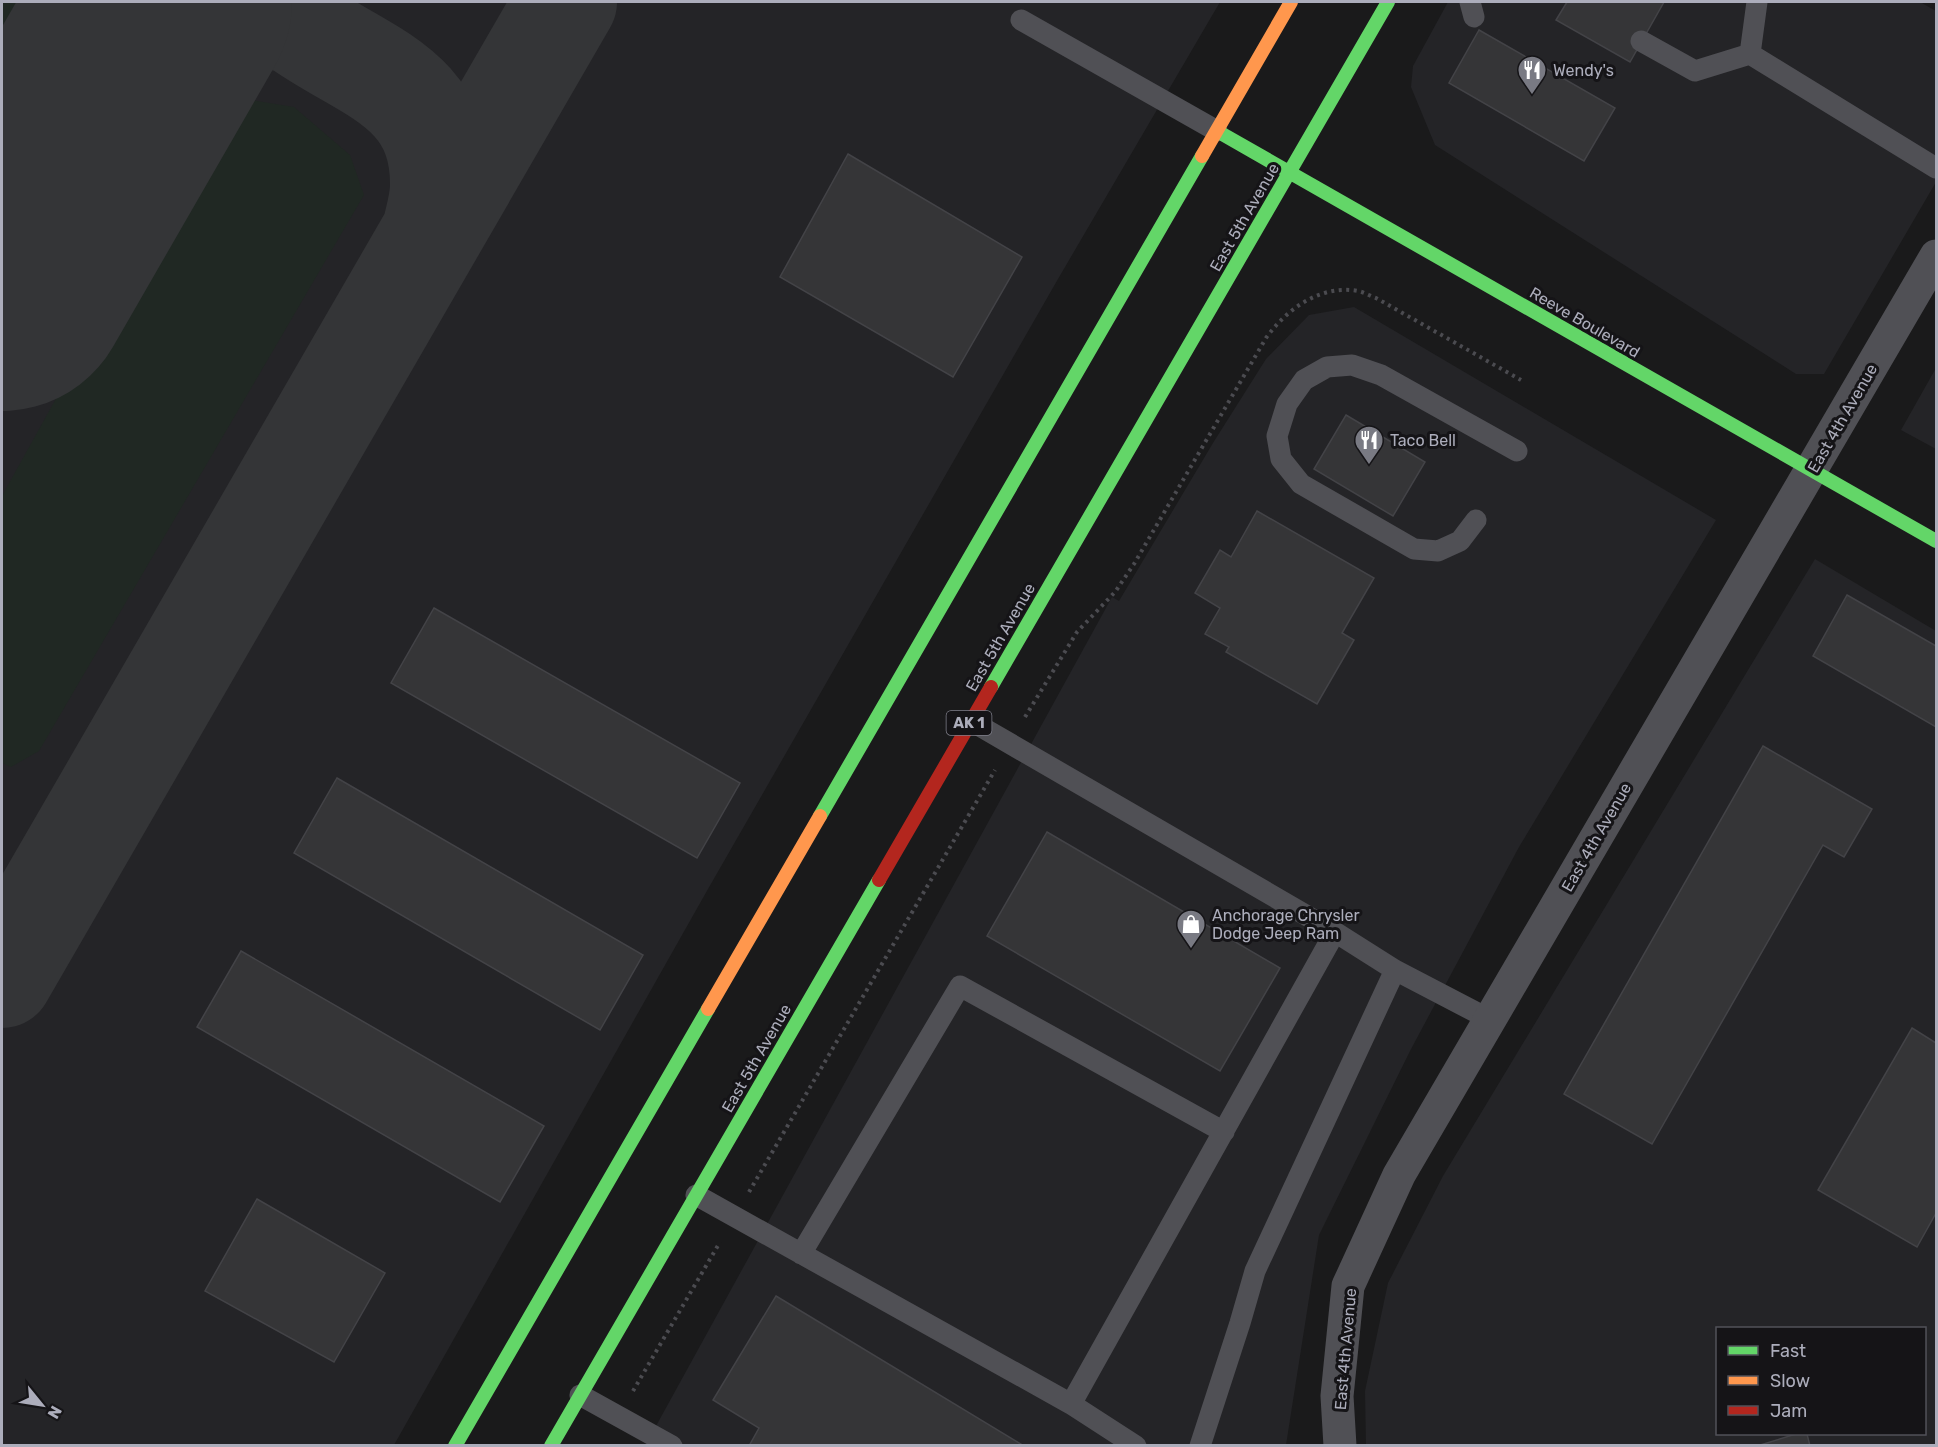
<svg xmlns="http://www.w3.org/2000/svg" width="1938" height="1447" font-family="Rubik,sans-serif">
  <style>
    .built { fill: #242427; fill-rule: evenodd }
    .green { fill: #202823 }
    .lines { fill: none; stroke-linecap: round; stroke-linejoin: round }
    .taxiway { stroke: #343537; stroke-width: 102 }
    .runway { stroke: #343537; stroke-width: 256 }
    .building { fill: #353537; stroke: #434347; stroke-width: 1.5 }
    .path { stroke: #4b4b50; stroke-width: 4; stroke-dasharray: 3 4.5; stroke-linecap: butt }
    .lane { stroke: #505055; stroke-width: 21 }
    .street { stroke: #505055; stroke-width: 33 }
    .fast { stroke: #63d668; stroke-width: 14 }
    .slow { stroke: #ff974d; stroke-width: 14 }
    .jam { stroke: #b3261e; stroke-width: 14 }
    .labels { text-anchor: middle; stroke-width: 6; stroke-linejoin: round; paint-order: stroke }
    .shield { fill: #151417; stroke: #7f7f8a; stroke-width: 1.5 }
    .shield-label { font-size: 15px; font-weight: bold; fill: #acadbb }
    .poi-label { font-size: 16px; fill: #acadbb; stroke: #151417; text-anchor: start }
    .street-label { font-size: 16px; fill: #acadbb; stroke: #151417 }
  </style>
  <rect width="100%" height="100%" fill="#1a1a1b"/>
  <!-- built -->
  <path class="built" d="M 2,2 L 1220,2 L 1058,279 L 708,889 L 394,1445 L 2,1446 Z
    M 1448,2 L 1920,2 L 1936,11 L 1936,182 L 1824,374 L 1796,374 L 1435,145 L 1411,87 L 1413,66 Z
    M 1354,307 L 1716,520 L 1519,847 L 1410,1051 L 1319,1235 L 1286,1445 L 645,1446 L 1112,597 L 1119,601 L 1213,443 L 1266,359 L 1309,315 Z
    M 1936,368 L 1936,449 L 1901,430 Z
    M 1815,559 L 1936,631 L 1936,1445 L 1366,1446 L 1365,1391 L 1388,1283 L 1443,1176 ZM 1718,1328 L 1924,1328 L 1924,1434 L 1718,1434 Z"/>
  <!-- green -->
  <path class="green" d="M 2,2 L 49,2 L 50,8 L 2,89 Z
    M 238,98 L 294,107 L 350,155 L 364,195 L 39,751 L 11,767 L 2,763 L 2,496 L 206,128 Z"/>
  <g class="lines">
    <!-- taxiway -->
    <path class="taxiway" d="M 273,2 C 281,9 288,18 296,24 C 362,72 442,85 441,186 C 441,201 436,217 433,231
      M 123,74 C 184,21 213,0 296,24
      M 2,977 L 566,2"/>
    <!-- runway -->
    <path class="runway" d="M 2,283 L 164,2"/>
  </g>
  <!-- building -->
  <path class="building" d="M 1567,2 L 1664,2 L 1630,62 L 1556,20 Z
    M 1479,30 L 1615,108 L 1584,161 L 1449,83 Z
    M 848,154 L 1022,257 L 953,377 L 780,277 Z
    M 1346,415 L 1425,462 L 1393,516 L 1314,469 Z
    M 1257,511 L 1374,578 L 1342,633 L 1354,640 L 1317,704 L 1226,652 L 1229,647 L 1205,634 L 1220,608 L 1195,593 L 1220,550 L 1231,557 Z
    M 1847,595 L 1936,646 L 1936,727 L 1813,656 Z
    M 434,608 L 740,783 L 697,858 L 391,683 Z
    M 1763,746 L 1872,809 L 1844,857 L 1823,845 L 1652,1144 L 1564,1094 Z
    M 337,778 L 643,955 L 600,1030 L 294,853 Z
    M 1047,832 L 1280,968 L 1220,1071 L 987,936 Z
    M 241,951 L 544,1126 L 500,1202 L 197,1027 Z
    M 1912,1028 L 1936,1043 L 1936,1213 L 1917,1247 L 1818,1190 Z
    M 257,1199 L 385,1273 L 334,1362 L 205,1291 Z
    M 776,1296 L 1024,1446 L 749,1446 L 759,1428 L 713,1400 Z
    M 1796,1434 L 1807,1434 L 1810,1446 L 1757,1446 Z"/>
  <g class="lines">
    <!-- path -->
    <path class="path" d="M 1025,717 L 1077,632 L 1115,592 L 1134,564 L 1266,338 C 1286,310 1320,284 1358,291 C 1364,292 1370,296 1376,298 L 1521,380
      M 749,1192 L 995,770
      M 633,1391 L 720,1242"/>
    <!-- lane -->
    <path class="lane" d="M 1470,2 L 1474,17
      M 1021,20 L 1217,131
      M 1641,41 L 1695,71 L 1750,54 L 1936,168
      M 1750,54 L 1757,2
      M 1476,520 L 1460,541 L 1438,551 L 1414,549 L 1301,484 L 1281,459 L 1277,436 L 1287,404 L 1304,380 L 1327,367 L 1352,365 L 1381,375 L 1517,451
      M 971,721 L 1335,932 L 1395,970 L 1489,1019
      M 696,1195 L 1071,1404 L 1136,1446
      M 801,1254 L 960,986 L 1224,1132
      M 580,1395 L 672,1446
      M 1071,1404 L 1335,932
      M 1200,1446 L 1240,1323 L 1255,1271 L 1395,970"/>
    <!-- street -->
    <path class="street" d="M 1340,1446 L 1337,1396 L 1348,1286 L 1399,1175 L 1936,256"/>
    <!-- fast -->
    <path class="fast" d="M 1217,131 L 1936,541
      M 991,687 L 1388,2
      M 820,816 L 1202,156
      M 455,1446 L 708,1009
      M 551,1446 L 879,880"/>
    <!-- slow -->
    <path class="slow" d="M 1202,156 L 1291,2
      M 708,1009 L 820,816"/>
    <!-- jam -->
    <path class="jam" d="M 879,880 L 991,687"/>
  </g>
  <!-- icons -->
  <defs>
    <g id="restaurant-pin" transform="scale(1.5)"><path d="M0 17L-7.5 6A9.5 9.5 0 1 1 7.5 6Z" fill="#797a83" stroke="#151417"/><path d="M-5-6h1v4h1v-4h1v4h1v-4h1v5L-1.5 .5V6h-2V.5L-5-1ZM5-6V6H3V1.5H1.5Q1.5-4 5-6Z" fill="#fff"/></g>
    <g id="shop-pin" transform="scale(1.5)"><path d="M0 17L-7.5 6A9.5 9.5 0 1 1 7.5 6Z" fill="#797a83" stroke="#151417"/><path d="M-5-2.5h2.3a2.7 3.5 0 0 1 5.4 0H5L5.5 6h-11ZM-1.5-2.5h3a1.5 2.3 0 0 0-3 0Z" fill="#fff"/></g>
  </defs>
  <g fill-rule="evenodd">
    <use href="#restaurant-pin" x="1532" y="70"/>
    <use href="#restaurant-pin" x="1369" y="440"/>
    <use href="#shop-pin" x="1191" y="924"/>
  </g>
  <g class="labels">
    <!-- shield labels -->
    <rect class="shield" x="946.5" y="711" width="45" height="24" rx="4.5"/>
    <g class="shield-label">
      <text x="969" y="728">AK 1</text>
    </g>
    <!-- poi labels -->
    <g class="poi-label">
      <text x="1553" y="76">Wendy's</text>
      <text x="1390" y="446">Taco Bell</text>
      <text x="1212" y="921">Anchorage Chrysler<tspan x="1212" dy="18">Dodge Jeep Ram</tspan></text>
    </g>
    <!-- street labels -->
    <g class="street-label">
      <text transform="translate(1244 217) rotate(-60)" y="6">East 5th Avenue</text>
      <text transform="translate(1585 322) rotate(30)" y="6">Reeve Boulevard</text>
      <text transform="translate(1842 418) rotate(-60)" y="6">East 4th Avenue</text>
      <text transform="translate(1000 637) rotate(-60)" y="6">East 5th Avenue</text>
      <text transform="translate(1596 837) rotate(-60)" y="6">East 4th Avenue</text>
      <text transform="translate(756 1058) rotate(-60)" y="6">East 5th Avenue</text>
      <text transform="translate(1345 1349) rotate(-85)" y="6">East 4th Avenue</text>
    </g>
  </g>
  <!-- border -->
  <rect width="1938" height="1447" fill="none" stroke="#acadbb" stroke-width="6"/>
  <!-- legend -->
  <rect x="1716" y="1327" width="210" height="108" fill="#151417" stroke="#515159" stroke-width="1.5"/>
  <rect x="1728" y="1346" width="30" height="9" fill="#63d668" stroke="#515159" stroke-width="1.5"/>
  <text x="1770" y="1357" font-size="18" fill="#acadbb">Fast</text>
  <rect x="1728" y="1376" width="30" height="9" fill="#ff974d" stroke="#515159" stroke-width="1.5"/>
  <text x="1770" y="1387" font-size="18" fill="#acadbb">Slow</text>
  <rect x="1728" y="1406" width="30" height="9" fill="#b3261e" stroke="#515159" stroke-width="1.5"/>
  <text x="1770" y="1417" font-size="18" fill="#acadbb">Jam</text>
  <!-- north arrow -->
  <g transform="translate(42 1405) rotate(120)" stroke="#151417" stroke-width="4.5" paint-order="stroke">
  <path d="M0-4.5L10 22L0 15L-10 22Z" fill="#acadbb"/>
  <text y="-9" font-size="16" font-weight="bold" text-anchor="middle" fill="#acadbb">N</text>
  </g>
</svg>
